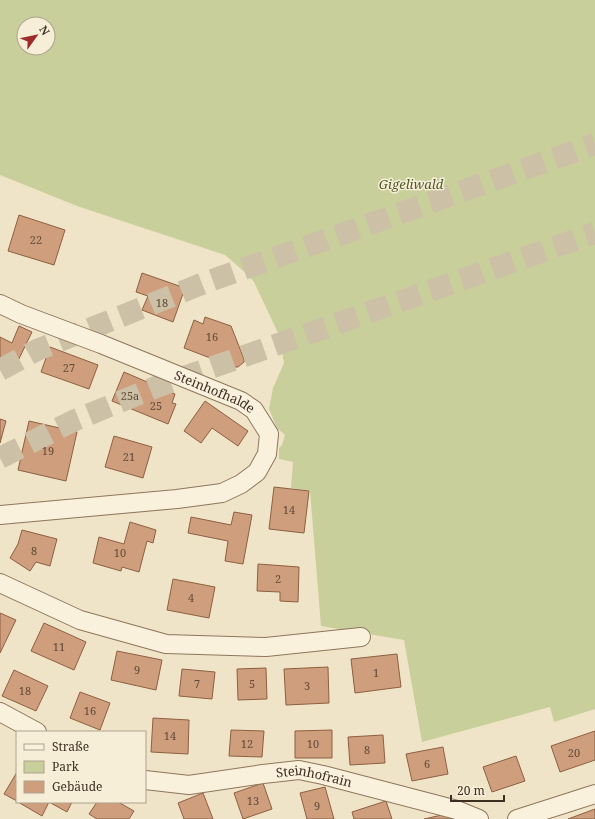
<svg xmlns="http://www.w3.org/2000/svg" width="595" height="819" font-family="'Noto Serif',serif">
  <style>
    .green { fill: #c9cf9b; fill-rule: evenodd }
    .building { fill: #cf9f7d; stroke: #8d5f41 }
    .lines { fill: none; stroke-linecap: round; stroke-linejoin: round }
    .motorway-tunnel { stroke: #ccc0a6; stroke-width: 22; stroke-dasharray: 22 11; stroke-linecap: butt }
    .minor-casing { stroke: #8d765c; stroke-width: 20 }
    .minor { stroke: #faf1dc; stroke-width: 18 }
    .labels { text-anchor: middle; stroke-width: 3; stroke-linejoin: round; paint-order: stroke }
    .number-label { font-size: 11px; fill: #624a37 }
    .park-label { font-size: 13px; font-style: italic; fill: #4d5a26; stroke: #f7eed8 }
    .street-label { font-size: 13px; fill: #3d2e20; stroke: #f7eed8 }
  </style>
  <rect width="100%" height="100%" fill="#f0e4c8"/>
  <!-- green -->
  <path class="green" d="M 0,0 L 595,0 L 595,709 L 554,722 L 550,707 L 422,742 L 404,640 L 321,626 L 310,491 L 291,488 L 293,462 L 279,459 L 279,448 L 282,445 L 285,435 L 277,428 L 269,409 L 273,388 L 284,363 L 279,335 L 254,282 L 247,274 L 225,255 L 77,206 L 0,175 ZM 24,24 L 48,24 L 48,48 L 24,48 Z"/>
  <!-- building -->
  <path class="building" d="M 19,215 L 65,230 L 54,265 L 8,251 Z
    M 142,273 L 185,288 L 173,322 L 142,310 L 148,296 L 136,292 Z
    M 205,317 L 231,326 L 244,359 L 244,362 L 238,367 L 234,367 L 184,348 L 194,320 L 203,324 Z
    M 19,326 L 32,332 L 12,373 L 0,368 L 0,337 L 12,343 Z
    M 50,347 L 98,365 L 89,389 L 41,372 Z
    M 124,372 L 175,394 L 172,403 L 176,404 L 168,424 L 112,401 Z
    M 205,401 L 248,431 L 238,446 L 212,428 L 201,443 L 184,431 Z
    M 0,419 L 6,421 L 0,443 Z
    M 29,421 L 77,432 L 66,481 L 18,470 Z
    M 114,436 L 152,447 L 143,478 L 105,467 Z
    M 274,487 L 309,491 L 304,533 L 269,529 Z
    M 234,512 L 252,515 L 243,564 L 225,561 L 228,541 L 188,533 L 191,517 L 231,525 Z
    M 130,522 L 156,530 L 153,543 L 147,541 L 139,572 L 122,567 L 121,571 L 93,563 L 99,537 L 124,544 Z
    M 22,530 L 57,539 L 50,566 L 36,562 L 30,571 L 10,558 L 18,544 Z
    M 258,564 L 299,567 L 298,602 L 280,601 L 280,592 L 257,591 Z
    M 173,579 L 215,587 L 209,618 L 167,610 Z
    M 0,613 L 16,620 L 0,653 Z
    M 44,623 L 86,642 L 74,670 L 31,651 Z
    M 117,651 L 162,660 L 156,690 L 111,680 Z
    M 397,654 L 401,687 L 355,693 L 351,659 Z
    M 328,667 L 329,703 L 286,705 L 284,669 Z
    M 266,668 L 267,699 L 238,700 L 237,669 Z
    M 182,669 L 215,672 L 212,699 L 179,696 Z
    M 14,670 L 48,686 L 36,711 L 2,696 Z
    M 80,692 L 110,703 L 100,730 L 70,718 Z
    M 153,718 L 189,720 L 188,754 L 151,752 Z
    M 231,730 L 264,731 L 262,757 L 229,756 Z
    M 332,730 L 332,758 L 295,758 L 295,731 Z
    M 595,731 L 595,760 L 560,772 L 551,746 Z
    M 383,735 L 385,763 L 350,765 L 348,737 Z
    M 443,747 L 448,774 L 412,781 L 406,754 Z
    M 516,756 L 525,781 L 492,792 L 483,767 Z
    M 17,772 L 17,801 L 4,794 Z
    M 263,783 L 272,809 L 243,819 L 234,793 Z
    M 325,787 L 334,819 L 307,819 L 300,793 Z
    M 203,793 L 213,819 L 184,819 L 178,803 Z
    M 386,801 L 392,819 L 354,819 L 352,812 Z
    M 18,802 L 72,802 L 67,812 L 49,802 L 42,816 Z
    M 97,802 L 118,802 L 134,811 L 129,819 L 97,819 L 89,814 Z
    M 595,809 L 595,819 L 568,819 Z
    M 455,812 L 458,819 L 424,819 Z"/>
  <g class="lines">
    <!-- motorway-tunnel -->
    <path class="motorway-tunnel" d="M 0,370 L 37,350 L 204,283 L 595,144
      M 0,458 L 73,421 L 156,387 L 595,233"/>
    <!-- minor casing -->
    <g class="minor-casing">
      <g id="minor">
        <path id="s1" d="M 0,304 L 21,314 L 101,344 L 241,401 L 254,410 L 269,434 L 267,454 L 257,472 L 241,484 L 222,493 L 177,499 L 0,515"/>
        <path d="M 0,583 L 80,620 L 166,644 L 266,647 L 361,637"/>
        <path d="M 0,712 L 37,732"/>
        <path id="s2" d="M 145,780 L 189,785 L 263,774 L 299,770 L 323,775 L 457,810 L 479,819"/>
        <path d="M 517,819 L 595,794"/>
      </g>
    </g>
    <!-- minor -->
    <use href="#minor" class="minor"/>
  </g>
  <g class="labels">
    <!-- number labels -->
    <g class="number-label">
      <text x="36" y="244">22</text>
      <text x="162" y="307">18</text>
      <text x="212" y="341">16</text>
      <text x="69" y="372">27</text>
      <text x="130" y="400">25a</text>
      <text x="156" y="410">25</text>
      <text x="48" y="455">19</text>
      <text x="129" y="461">21</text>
      <text x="289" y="514">14</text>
      <text x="34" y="555">8</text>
      <text x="120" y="557">10</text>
      <text x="278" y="583">2</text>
      <text x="191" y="602">4</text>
      <text x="59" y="651">11</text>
      <text x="137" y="674">9</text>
      <text x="376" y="677">1</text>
      <text x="197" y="688">7</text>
      <text x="252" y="688">5</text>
      <text x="307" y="690">3</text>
      <text x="25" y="695">18</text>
      <text x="90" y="715">16</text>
      <text x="170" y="740">14</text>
      <text x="247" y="748">12</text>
      <text x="313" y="748">10</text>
      <text x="367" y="754">8</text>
      <text x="574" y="757">20</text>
      <text x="427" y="768">6</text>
      <text x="253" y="805">13</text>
      <text x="317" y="810">9</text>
    </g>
    <!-- park labels -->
    <g class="park-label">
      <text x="411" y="189">Gigeliwald</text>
    </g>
    <!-- street labels -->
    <g class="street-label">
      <text dy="5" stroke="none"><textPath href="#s1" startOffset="232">Steinhofhalde</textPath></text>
      <text dy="5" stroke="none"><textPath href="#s2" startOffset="171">Steinhofrain</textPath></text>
    </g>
  </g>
  <!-- legend -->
  <rect x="16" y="731" width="130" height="72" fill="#f7eed8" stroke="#ada18e"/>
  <rect x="24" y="744" width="20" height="6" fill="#faf1dc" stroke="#ada18e"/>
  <text x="52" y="751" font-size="12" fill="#3d2e20">Straße</text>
  <rect x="24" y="761" width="20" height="12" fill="#c9cf9b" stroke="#ada18e"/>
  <text x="52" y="771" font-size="12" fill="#3d2e20">Park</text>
  <rect x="24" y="781" width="20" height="12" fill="#cf9f7d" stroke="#ada18e"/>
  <text x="52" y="791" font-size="12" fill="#3d2e20">Gebäude</text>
  <!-- north arrow -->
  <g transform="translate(36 36) rotate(57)"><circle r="19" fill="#f7eed8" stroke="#ada18e"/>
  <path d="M0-3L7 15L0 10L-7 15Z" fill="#9e2a2b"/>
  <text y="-6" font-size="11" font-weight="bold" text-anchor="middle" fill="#3d2e20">N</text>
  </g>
  <!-- scale -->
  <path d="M451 795v6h53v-6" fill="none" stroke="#3d2e20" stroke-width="2"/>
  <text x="457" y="795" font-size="12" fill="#3d2e20" stroke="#f7eed8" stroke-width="3" paint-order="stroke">20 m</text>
</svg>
